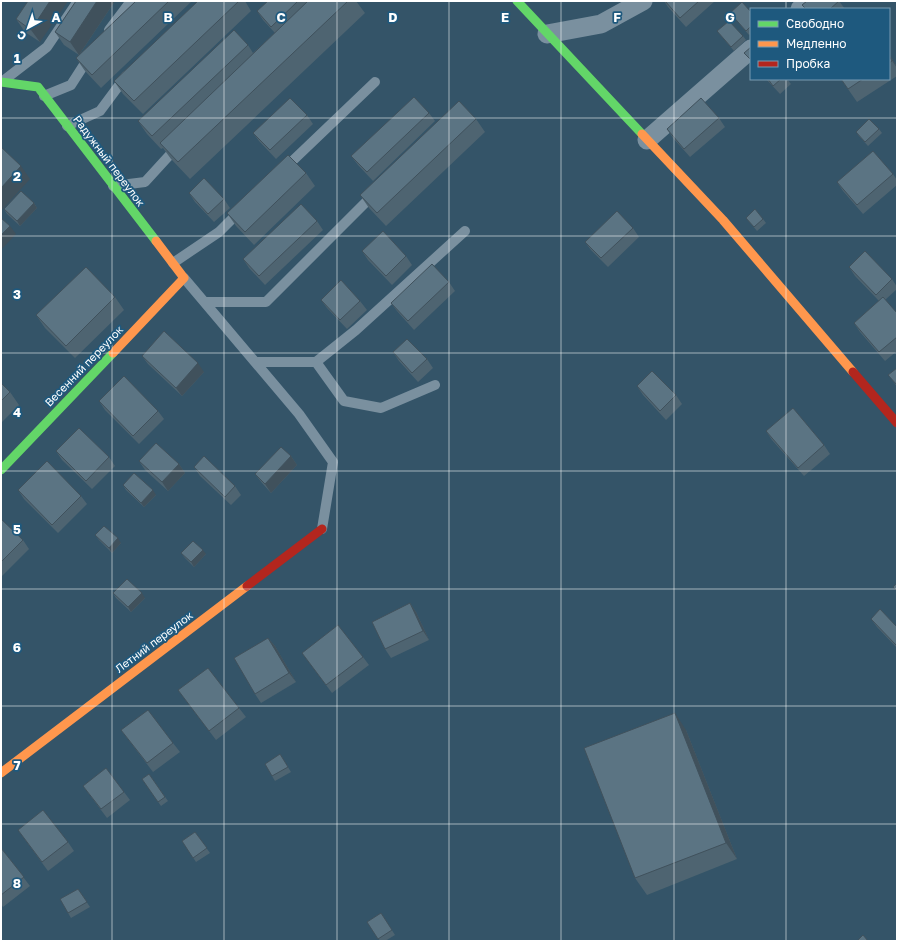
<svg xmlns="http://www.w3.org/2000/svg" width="898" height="942" font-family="'Golos Text',sans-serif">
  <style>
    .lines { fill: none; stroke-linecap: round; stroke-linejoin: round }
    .lane { stroke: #7a909f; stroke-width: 10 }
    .street { stroke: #7a909f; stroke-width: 19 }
    .fast { stroke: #63d668; stroke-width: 9 }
    .slow { stroke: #ff974d; stroke-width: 9 }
    .jam { stroke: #b3261e; stroke-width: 9 }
    .wall { fill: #4e6471 }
    .shaded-wall { fill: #40515c }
    .building { fill: #5b7483; stroke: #40515c }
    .grid { fill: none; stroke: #fff; stroke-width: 1; stroke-opacity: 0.55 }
    .labels { text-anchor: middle; stroke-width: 3.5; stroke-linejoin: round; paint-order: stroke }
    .street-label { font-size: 11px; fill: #fff; stroke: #1e597e }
    .grid-label { font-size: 13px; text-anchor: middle; font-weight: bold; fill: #fff; stroke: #1e597e; stroke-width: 3.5; stroke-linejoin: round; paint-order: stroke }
  </style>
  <rect width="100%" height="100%" fill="#345468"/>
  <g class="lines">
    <!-- lane -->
    <path class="lane" d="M 109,30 L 131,1
      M 3,81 L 47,47 L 78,1
      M 44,96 L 71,85 L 89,57
      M 67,126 L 100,111 L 126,76
      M 284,169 L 375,82
      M 113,186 L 145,182 L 177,147
      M 173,263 L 219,232 L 240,211
      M 184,278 L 299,414 L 333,462 L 322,529
      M 205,302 L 266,302 L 374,194
      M 256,362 L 316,362 L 344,401 L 381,408 L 435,385
      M 316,362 L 356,330 L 465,231"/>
    <!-- street -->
    <path class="street" d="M 800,9 L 810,1
      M 547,34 L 601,24 L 643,1
      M 647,140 L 751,49"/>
    <!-- fast -->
    <path class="fast" d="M 517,1 L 642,134
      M 1,82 L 38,87 L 156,241
      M 1,470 L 113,353"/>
    <!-- slow -->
    <path class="slow" d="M 642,134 L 723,220 L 853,372
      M 113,353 L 184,278 L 156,241
      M 1,773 L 247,586"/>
    <!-- jam -->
    <path class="jam" d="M 853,372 L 897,423
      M 247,586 L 322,529"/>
  </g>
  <!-- wall -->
  <path class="wall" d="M 28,1 L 40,42 L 25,32 L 16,19 Z
    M 76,1 L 115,1 L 79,55 L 64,45 L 55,32 Z
    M 136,1 L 192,1 L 101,88 L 85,71 L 76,58 Z
    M 198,1 L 245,1 L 251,11 L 143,114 L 123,94 L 114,81 Z
    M 268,1 L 356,1 L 365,13 L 190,179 L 171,159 L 163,148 L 161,149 L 147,134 L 138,121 L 248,45 L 253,53 L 275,33 L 263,20 L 257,11 Z
    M 664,1 L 715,1 L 686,27 L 668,7 Z
    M 807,1 L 839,1 L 845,9 L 806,9 L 802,5 Z
    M 751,12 L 751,33 L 749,35 L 730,13 Z
    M 717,31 L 743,36 L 746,40 L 734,51 Z
    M 889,54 L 897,67 L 897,76 L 857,102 L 841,79 L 889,79 Z
    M 766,79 L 787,79 L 791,84 L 780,94 Z
    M 429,113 L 435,121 L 373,181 L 358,165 L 351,156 Z
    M 307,115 L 313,124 L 276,159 L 259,141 L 253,133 Z
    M 719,118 L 725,127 L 690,157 L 673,138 L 667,129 Z
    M 476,119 L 485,132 L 386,226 L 369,208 L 360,195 Z
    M 879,129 L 882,133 L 868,146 L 859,136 L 856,132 Z
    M 306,173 L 315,186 L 254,245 L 236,226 L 227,213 Z
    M 893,174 L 897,180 L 897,185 L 863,214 L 843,191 L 837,182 Z
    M 189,193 L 224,199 L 230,208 L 214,222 L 195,202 Z
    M 34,203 L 37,208 L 20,226 L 7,214 L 4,209 Z
    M 746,218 L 763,219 L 766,223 L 757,231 Z
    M 317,221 L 323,230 L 265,285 L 249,268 L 243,259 Z
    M 633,228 L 639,237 L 608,267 L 591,250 L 585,242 Z
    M 362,251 L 406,256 L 412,265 L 392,285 L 368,260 Z
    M 849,267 L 892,279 L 897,287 L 897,289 L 885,300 L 897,313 L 897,351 L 885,361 L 860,332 L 854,323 L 879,301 L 855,276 Z
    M 449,282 L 455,291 L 414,330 L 397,311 L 391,303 Z
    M 115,297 L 124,310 L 75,358 L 45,328 L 36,315 Z
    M 321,300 L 360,301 L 367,310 L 347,329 L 327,308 Z
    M 393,352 L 427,359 L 433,368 L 418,382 L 399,361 Z
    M 142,356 L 204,372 L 182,396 L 148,364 Z
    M 897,368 L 897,387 L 889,375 Z
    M 1,383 L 10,392 L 19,405 L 1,423 Z
    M 637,386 L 676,395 L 682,404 L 666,420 L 643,395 Z
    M 99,401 L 158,411 L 164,419 L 139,444 L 105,410 Z
    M 766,431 L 824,445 L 830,454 L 804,476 L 772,440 Z
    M 56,451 L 109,457 L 115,466 L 92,489 L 62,460 Z
    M 291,456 L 297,465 L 271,493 L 262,483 L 255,474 Z
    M 139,461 L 179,464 L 185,473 L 168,491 L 145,470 Z
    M 194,467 L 235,486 L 241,495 L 231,505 L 200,476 Z
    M 123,485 L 156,495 L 144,507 L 126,490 Z
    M 18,490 L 81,496 L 87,504 L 58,533 L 24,499 Z
    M 1,519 L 23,540 L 29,549 L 1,577 Z
    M 95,535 L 121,543 L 112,553 L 99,540 Z
    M 181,553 L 206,554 L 194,567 L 185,558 Z
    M 113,593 L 145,598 L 131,612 L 116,598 Z
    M 410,603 L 416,612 L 429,640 L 391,658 L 385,649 Z
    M 871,619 L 897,627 L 897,648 L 877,627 Z
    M 268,638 L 275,646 L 296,682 L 261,703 L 255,694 Z
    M 302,653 L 363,657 L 369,665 L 332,693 Z
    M 178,690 L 239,708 L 246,717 L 216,740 Z
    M 121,730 L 173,743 L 180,752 L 153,772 Z
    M 686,730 L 737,859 L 647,895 L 635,878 Z
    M 280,754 L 291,772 L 275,781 L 272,776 Z
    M 149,774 L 168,801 L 161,806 L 142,779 Z
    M 83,786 L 124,792 L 130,800 L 107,818 Z
    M 18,830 L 68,842 L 74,851 L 48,871 Z
    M 195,832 L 210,853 L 196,862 L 182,841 Z
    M 1,848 L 30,886 L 3,907 L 1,904 Z
    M 78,889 L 90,907 L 71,918 L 68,913 Z
    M 381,913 L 395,935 L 385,941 L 380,941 L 367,922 Z"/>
  <!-- shaded-wall -->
  <path class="shaded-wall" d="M 50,1 L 68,1 L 40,42 L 31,30 Z
    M 97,1 L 115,1 L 79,55 L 70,42 Z
    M 889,54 L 897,67 L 897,68 L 889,56 Z
    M 21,166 L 30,179 L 1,211 L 1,188 Z
    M 34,203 L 37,208 L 20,226 L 17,221 Z
    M 10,226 L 16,234 L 1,250 L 1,235 Z
    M 198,363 L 204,372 L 182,396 L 176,388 Z
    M 291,456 L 297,465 L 271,493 L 265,484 Z
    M 179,464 L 185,473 L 168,491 L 162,482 Z
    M 153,490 L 156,495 L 144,507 L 141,503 Z
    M 118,538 L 121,543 L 112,553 L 109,548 Z
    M 203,550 L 206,554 L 194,567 L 191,562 Z
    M 142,593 L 145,598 L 131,612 L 128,607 Z
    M 410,603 L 416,612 L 429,640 L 423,631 Z
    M 268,638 L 275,646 L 296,682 L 289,673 Z
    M 675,713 L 686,730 L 737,859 L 726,843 Z"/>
  <!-- building -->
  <path class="building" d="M 28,1 L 50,1 L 31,30 L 16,19 Z
    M 76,1 L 97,1 L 70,42 L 55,32 Z
    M 136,1 L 169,1 L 92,75 L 76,58 Z
    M 198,1 L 239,1 L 134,101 L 114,81 Z
    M 268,1 L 298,1 L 271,27 L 257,11 Z
    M 308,1 L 348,1 L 178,162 L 160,143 Z
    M 665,1 L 699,1 L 680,18 Z
    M 807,1 L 839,1 L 830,9 L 806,9 L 802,5 Z
    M 742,2 L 751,12 L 751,26 L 746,31 L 730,13 Z
    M 729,21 L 743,36 L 731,47 L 717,31 Z
    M 234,30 L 248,45 L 152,136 L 138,121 Z
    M 751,47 L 751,60 L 744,53 Z
    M 889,56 L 892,61 L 889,63 Z
    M 768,79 L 781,79 L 773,86 Z
    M 841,79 L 863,79 L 848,89 Z
    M 414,97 L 429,113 L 367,172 L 351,156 Z
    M 290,98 L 307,115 L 270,150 L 253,133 Z
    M 701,98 L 719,118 L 684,149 L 667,129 Z
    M 459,101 L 476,119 L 377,213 L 360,195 Z
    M 869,119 L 879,129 L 865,142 L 856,132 Z
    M 1,147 L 21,166 L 1,188 Z
    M 873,151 L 893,174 L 857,205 L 837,182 Z
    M 288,155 L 306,173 L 245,232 L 227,213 Z
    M 204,178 L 224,199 L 208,214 L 189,193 Z
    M 21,191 L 34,203 L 17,221 L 4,209 Z
    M 301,204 L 317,221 L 259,276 L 243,259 Z
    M 755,209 L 763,219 L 754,227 L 746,218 Z
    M 617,211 L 633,228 L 601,258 L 585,242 Z
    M 1,218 L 10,226 L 1,235 Z
    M 383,231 L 406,256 L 386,276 L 362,251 Z
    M 865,251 L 892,279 L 876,295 L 849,267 Z
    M 432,264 L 449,282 L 408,321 L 391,303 Z
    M 86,267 L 115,297 L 66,346 L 36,315 Z
    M 341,280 L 360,301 L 340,320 L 321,300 Z
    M 883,297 L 897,313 L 897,337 L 879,352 L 854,323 Z
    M 164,331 L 198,363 L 176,388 L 142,356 Z
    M 407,339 L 427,359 L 412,373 L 393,352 Z
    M 897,368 L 897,385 L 888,375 Z
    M 652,371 L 676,395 L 660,411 L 637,386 Z
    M 124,376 L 158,411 L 133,436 L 99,401 Z
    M 1,383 L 10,392 L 1,401 Z
    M 793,408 L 824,445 L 798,468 L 766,431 Z
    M 79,428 L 109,457 L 86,481 L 56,451 Z
    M 156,443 L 179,464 L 162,482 L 139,461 Z
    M 281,447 L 291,456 L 265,484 L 255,474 Z
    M 204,456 L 235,486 L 225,497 L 194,467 Z
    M 47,461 L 81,496 L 52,525 L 18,490 Z
    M 134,473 L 153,490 L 141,503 L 123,485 Z
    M 1,519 L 23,540 L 1,562 Z
    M 104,526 L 118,538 L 109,548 L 95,535 Z
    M 193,541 L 203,550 L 191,562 L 181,553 Z
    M 127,579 L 142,593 L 128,607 L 113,593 Z
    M 897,583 L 897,591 L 893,587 Z
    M 410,603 L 423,631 L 385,649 L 372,622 Z
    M 880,609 L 897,627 L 897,646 L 871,619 Z
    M 338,625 L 363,657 L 326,685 L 302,653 Z
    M 268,638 L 289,673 L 255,694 L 234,658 Z
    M 208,668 L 239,708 L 209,731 L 178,690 Z
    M 148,710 L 173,743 L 147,763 L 121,730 Z
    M 675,713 L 726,843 L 635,878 L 584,748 Z
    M 280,754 L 288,767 L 272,776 L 265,764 Z
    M 106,768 L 124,792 L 101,809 L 83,786 Z
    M 149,774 L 165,797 L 158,802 L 142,779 Z
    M 43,810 L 68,842 L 42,862 L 18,830 Z
    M 195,832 L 207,848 L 193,858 L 182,841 Z
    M 1,848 L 24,877 L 1,895 Z
    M 78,889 L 87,902 L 68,913 L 60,899 Z
    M 381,913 L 392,930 L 378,939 L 367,922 Z
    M 863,935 L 868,941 L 857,941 Z"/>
  <!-- grid -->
  <path class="grid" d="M 112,1 L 112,941M 224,1 L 224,941M 337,1 L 337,941M 449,1 L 449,941M 561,1 L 561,941M 674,1 L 674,941M 786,1 L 786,9M 786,79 L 786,941M 1,118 L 897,118M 1,236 L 897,236M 1,353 L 897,353M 1,471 L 897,471M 1,589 L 897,589M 1,706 L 897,706M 1,824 L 897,824"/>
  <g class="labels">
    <!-- street labels -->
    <g class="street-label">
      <text transform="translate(109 161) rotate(53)" y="4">Радужный переулок</text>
      <text transform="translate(84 366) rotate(-46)" y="4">Весенний переулок</text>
      <text transform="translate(154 642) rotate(-37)" y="4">Летний переулок</text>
    </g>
  </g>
  <g class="grid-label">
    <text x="56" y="22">A</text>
    <text x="168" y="22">B</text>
    <text x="281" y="22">C</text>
    <text x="393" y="22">D</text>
    <text x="505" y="22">E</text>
    <text x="617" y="22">F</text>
    <text x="730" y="22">G</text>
    <text x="17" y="63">1</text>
    <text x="17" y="181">2</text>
    <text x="17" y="299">3</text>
    <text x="17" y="417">4</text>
    <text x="17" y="534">5</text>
    <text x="17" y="652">6</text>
    <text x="17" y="770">7</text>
    <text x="17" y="888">8</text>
  </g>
  <!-- border -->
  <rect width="898" height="942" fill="none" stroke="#ffffff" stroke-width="4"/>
  <!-- legend -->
  <rect x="750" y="8" width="140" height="72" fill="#1e597e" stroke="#789bb2"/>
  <rect x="758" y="21" width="20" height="6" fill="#63d668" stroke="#789bb2"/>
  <text x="786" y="28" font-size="12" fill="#ffffff">Свободно</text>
  <rect x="758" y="41" width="20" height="6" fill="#ff974d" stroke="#789bb2"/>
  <text x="786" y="48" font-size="12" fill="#ffffff">Медленно</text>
  <rect x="758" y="61" width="20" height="6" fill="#b3261e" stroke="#789bb2"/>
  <text x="786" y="68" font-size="12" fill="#ffffff">Пробка</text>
  <!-- north arrow -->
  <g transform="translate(28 28) rotate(220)" stroke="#1e597e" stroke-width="3" paint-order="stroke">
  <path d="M0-3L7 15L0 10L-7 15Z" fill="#ffffff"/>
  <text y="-6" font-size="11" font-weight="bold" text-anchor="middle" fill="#ffffff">С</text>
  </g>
</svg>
